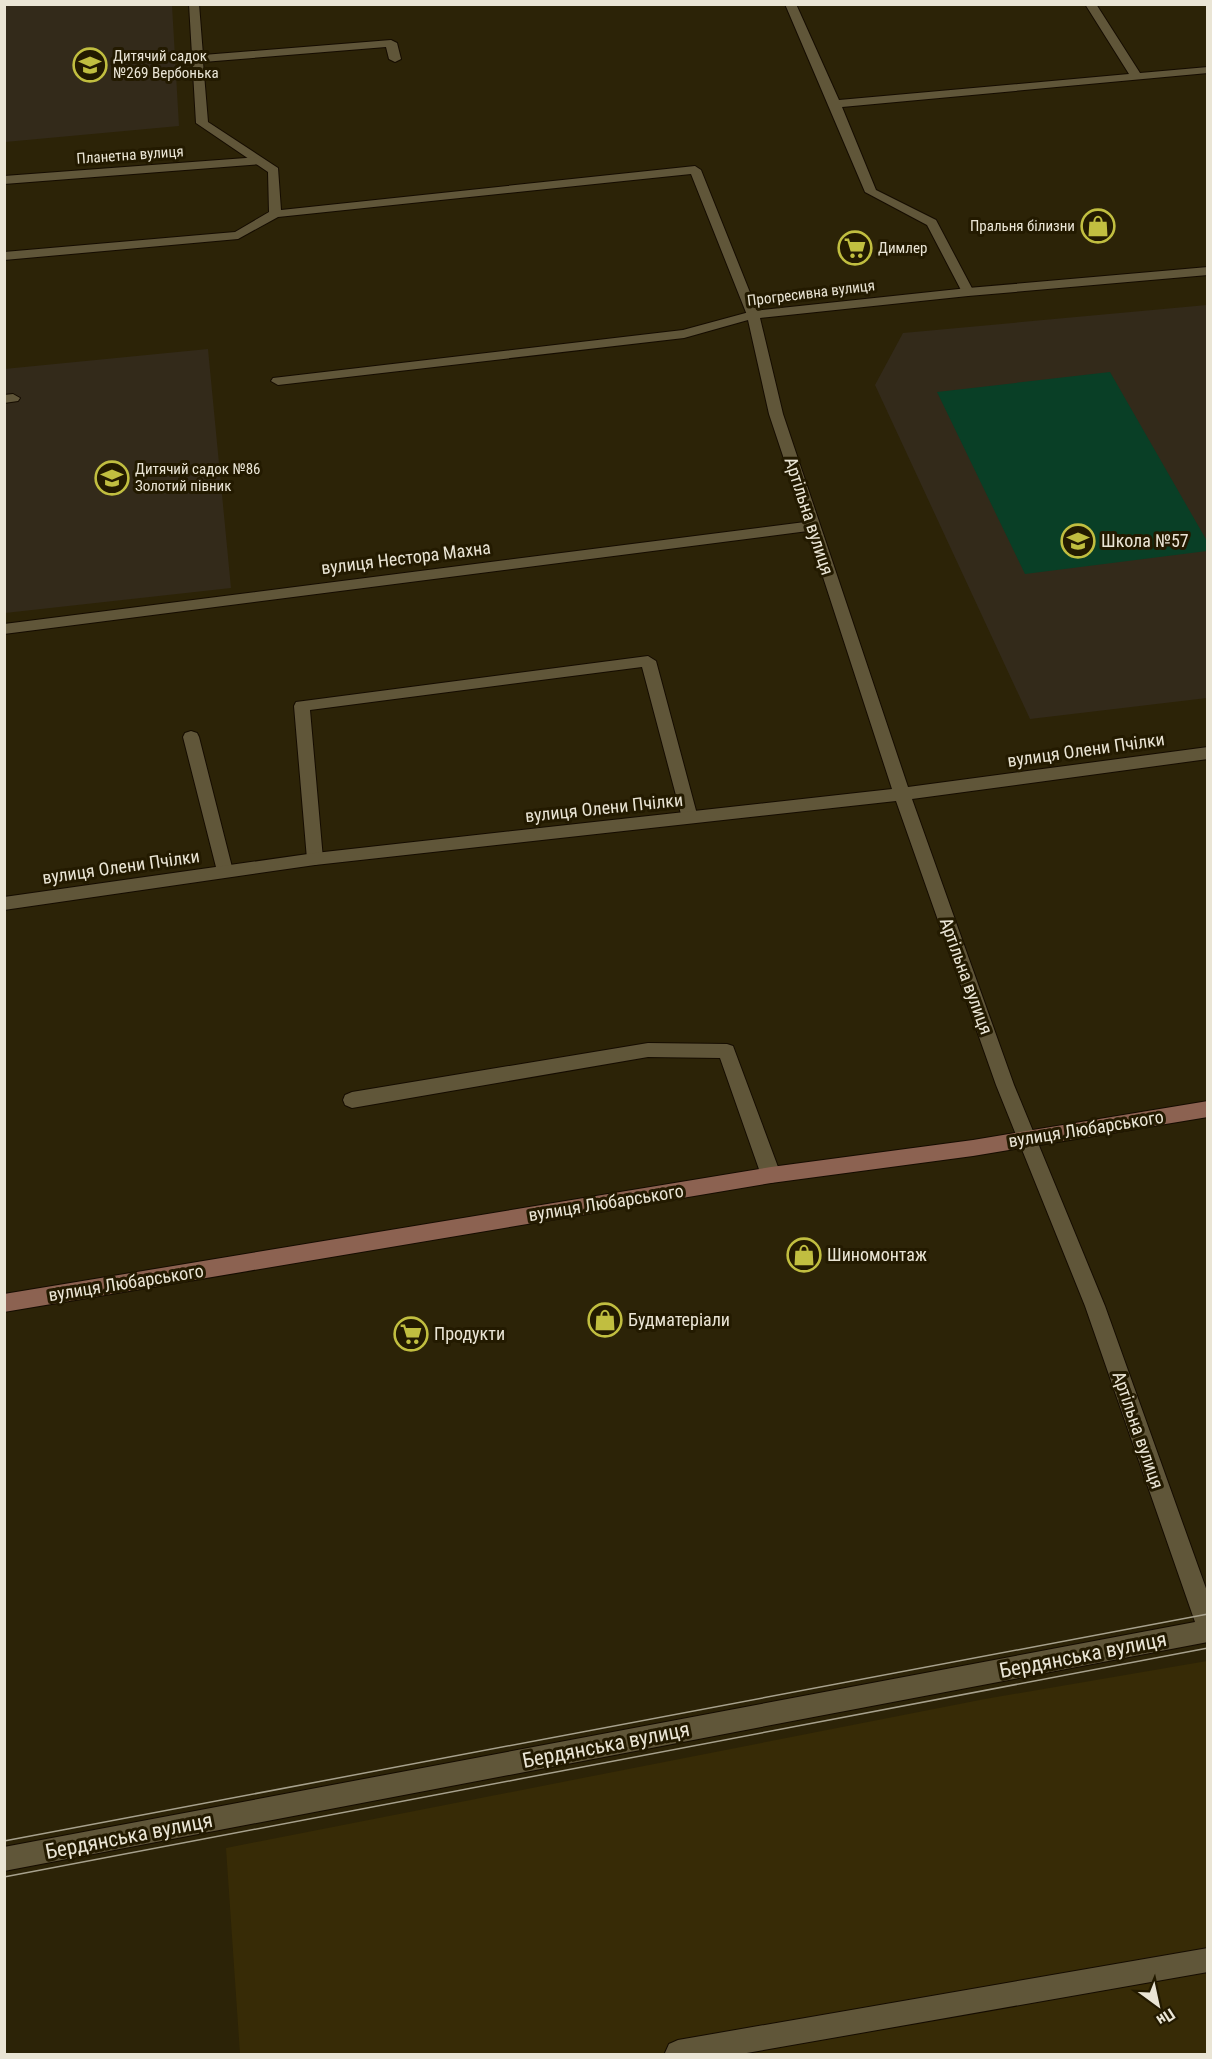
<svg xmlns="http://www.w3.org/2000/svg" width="1212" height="2059" font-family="'Roboto Condensed',sans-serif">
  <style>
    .built { fill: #372b06 }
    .education { fill: #332a1a }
    .green { fill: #093f26 }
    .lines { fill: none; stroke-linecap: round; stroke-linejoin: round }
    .lane-casing { stroke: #150c00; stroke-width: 2 }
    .street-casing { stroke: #150c00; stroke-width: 2 }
    .secondary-casing { stroke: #150c00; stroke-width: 2 }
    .lane { fill: #605639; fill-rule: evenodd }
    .street { fill: #605639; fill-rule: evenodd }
    .secondary { fill: #8c6251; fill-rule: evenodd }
    .tram { stroke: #a7a18d; stroke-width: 1.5 }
    .labels { text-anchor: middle; stroke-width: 6; stroke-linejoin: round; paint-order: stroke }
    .far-poi-label { font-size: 15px; fill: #eae5d5; stroke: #231a00; text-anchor: start }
    .far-street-label { font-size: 15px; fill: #eae5d5; stroke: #231a00 }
    .street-label { font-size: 18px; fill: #eae5d5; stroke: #231a00 }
    .poi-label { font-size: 18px; fill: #eae5d5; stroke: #231a00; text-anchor: start }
    .near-street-label { font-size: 21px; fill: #eae5d5; stroke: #231a00 }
  </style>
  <rect width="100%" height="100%" fill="#2c2307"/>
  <!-- built -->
  <path class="built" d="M 1207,1661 L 1207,2054 L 240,2054 L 226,1848 L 985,1699 Z"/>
  <!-- education -->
  <path class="education" d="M 5,4 L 172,5 L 179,126 L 5,142 Z
    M 1207,305 L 1207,698 L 1030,719 L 875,385 L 903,333 Z
    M 208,349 L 231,588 L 5,613 L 4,369 Z"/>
  <!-- green -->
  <path class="green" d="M 1110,372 L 1207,541 L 1207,551 L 1025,574 L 937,392 Z"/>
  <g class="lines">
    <!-- lane casing -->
    <g class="lane-casing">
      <path id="lane" d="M 189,4 L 199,4 L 203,55 L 391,40 L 397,43 L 401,59 L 395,62 L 389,59 L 386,47 L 203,62 L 208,122 L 278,168 L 281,210 L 695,166 L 701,170 L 759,315 L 753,319 L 747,315 L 691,174 L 278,217 L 238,239 L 4,260 L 4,252 L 235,232 L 269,212 L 268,172 L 196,123 Z
        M 785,4 L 796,4 L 839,100 L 1129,74 L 1085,4 L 1096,4 L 1140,73 L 1208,67 L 1208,73 L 842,107 L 876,190 L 936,220 L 974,292 L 968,296 L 962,292 L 927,225 L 865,192 Z
        M 13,394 L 20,398 L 18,401 L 4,403 L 4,395 Z
        M 648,656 L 656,661 L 698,818 L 696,822 L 684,822 L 682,818 L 642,667 L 310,710 L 323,859 L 321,863 L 315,865 L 309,863 L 307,859 L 294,706 L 296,702 Z
        M 191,731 L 197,733 L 199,737 L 233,871 L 231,875 L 225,877 L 219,875 L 217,871 L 183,737 L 185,733 Z
        M 648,1043 L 727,1044 L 733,1046 L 781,1175 L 778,1181 L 771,1183 L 764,1181 L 761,1175 L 720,1058 L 648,1057 L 352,1108 L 345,1105 L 343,1100 L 345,1095 L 352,1092 Z
        M 1208,1948 L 1208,1972 L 741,2054 L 665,2053 L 669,2044 L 678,2040 Z"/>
    </g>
    <!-- street casing -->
    <g class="street-casing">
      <path id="street" d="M 258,157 L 264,161 L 262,164 L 4,184 L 4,176 Z
        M 1208,267 L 1208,275 L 968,296 L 760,318 L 783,414 L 908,787 L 1208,747 L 1208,759 L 912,799 L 1014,1085 L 1105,1306 L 1208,1594 L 1208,1642 L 4,1871 L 4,1847 L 1195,1622 L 1085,1306 L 996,1085 L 896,801 L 315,865 L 4,910 L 4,897 L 315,853 L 892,789 L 808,531 L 4,634 L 4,624 L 805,522 L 769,414 L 748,320 L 684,338 L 278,385 L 271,381 L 273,378 L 683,330 L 753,311 L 968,288 Z"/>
    </g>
    <!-- secondary casing -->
    <g class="secondary-casing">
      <path id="secondary" d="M 1208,1101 L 1208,1117 L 973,1156 L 771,1183 L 4,1312 L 4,1294 L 771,1167 L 973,1140 Z"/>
    </g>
    <!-- lane -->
    <use href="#lane" class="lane"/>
    <!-- street -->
    <use href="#street" class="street"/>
    <!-- secondary -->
    <use href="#secondary" class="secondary"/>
    <!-- tram -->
    <path class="tram" d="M 4,1841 L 1208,1614
      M 4,1877 L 1208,1648"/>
  </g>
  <!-- icons -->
  <defs>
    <g id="school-ring" transform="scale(1.725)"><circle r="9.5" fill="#231a00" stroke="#c1be40" stroke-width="1.5"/><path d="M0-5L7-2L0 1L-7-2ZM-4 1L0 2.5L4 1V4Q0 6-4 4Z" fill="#c1be40"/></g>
    <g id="shop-ring" transform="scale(1.725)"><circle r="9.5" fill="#231a00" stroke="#c1be40" stroke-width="1.5"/><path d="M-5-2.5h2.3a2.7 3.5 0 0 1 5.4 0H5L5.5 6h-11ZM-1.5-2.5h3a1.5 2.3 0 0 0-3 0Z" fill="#c1be40"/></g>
    <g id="supermarket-ring" transform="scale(1.725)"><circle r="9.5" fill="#231a00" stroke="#c1be40" stroke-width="1.5"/><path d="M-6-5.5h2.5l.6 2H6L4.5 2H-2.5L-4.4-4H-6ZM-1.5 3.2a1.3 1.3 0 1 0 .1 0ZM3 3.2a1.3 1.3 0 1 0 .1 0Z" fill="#c1be40"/></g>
  </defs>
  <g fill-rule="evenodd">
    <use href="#school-ring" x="90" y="65"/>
    <use href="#shop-ring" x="1098" y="226"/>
    <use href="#supermarket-ring" x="855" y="248"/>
    <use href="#school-ring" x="112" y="478"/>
    <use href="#school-ring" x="1078" y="541"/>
    <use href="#shop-ring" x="804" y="1255"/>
    <use href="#shop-ring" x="605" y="1320"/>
    <use href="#supermarket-ring" x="411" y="1334"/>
  </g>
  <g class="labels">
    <!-- far-poi labels -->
    <g class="far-poi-label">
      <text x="113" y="61">Дитячий садок<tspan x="113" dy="17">№269 Вербонька</tspan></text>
      <text x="1075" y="231" text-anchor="end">Пральня білизни</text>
      <text x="878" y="253">Димлер</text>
      <text x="135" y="474">Дитячий садок №86<tspan x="135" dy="17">Золотий півник</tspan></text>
    </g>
    <!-- far-street labels -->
    <g class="far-street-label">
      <text transform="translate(130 155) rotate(-4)" y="5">Планетна вулиця</text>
      <text transform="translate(811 293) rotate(-7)" y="5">Прогресивна вулиця</text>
    </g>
    <!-- street labels -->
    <g class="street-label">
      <text transform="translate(809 516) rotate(72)" y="6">Артільна вулиця</text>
      <text transform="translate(406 558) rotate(-7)" y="6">вулиця Нестора Махна</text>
      <text transform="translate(1086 750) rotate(-8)" y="6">вулиця Олени Пчілки</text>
      <text transform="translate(604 808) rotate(-6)" y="6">вулиця Олени Пчілки</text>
      <text transform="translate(121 867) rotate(-8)" y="6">вулиця Олени Пчілки</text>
      <text transform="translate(966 976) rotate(70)" y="6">Артільна вулиця</text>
      <text transform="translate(1086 1129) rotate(-9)" y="6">вулиця Любарського</text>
      <text transform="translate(606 1203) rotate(-9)" y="6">вулиця Любарського</text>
      <text transform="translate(126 1283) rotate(-9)" y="6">вулиця Любарського</text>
      <text transform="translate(1138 1430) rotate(71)" y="6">Артільна вулиця</text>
    </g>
    <!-- poi labels -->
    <g class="poi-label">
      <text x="1101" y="547">Школа №57</text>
      <text x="827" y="1261">Шиномонтаж</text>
      <text x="628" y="1326">Будматеріали</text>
      <text x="434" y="1340">Продукти</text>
    </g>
    <!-- near-street labels -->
    <g class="near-street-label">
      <text transform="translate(1083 1655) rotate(-11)" y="7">Бердянська вулиця</text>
      <text transform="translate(606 1745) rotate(-11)" y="7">Бердянська вулиця</text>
      <text transform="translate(129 1836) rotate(-11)" y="7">Бердянська вулиця</text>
    </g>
  </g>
  <!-- border -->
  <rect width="1212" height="2059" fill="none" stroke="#eae5d5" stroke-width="12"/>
  <!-- north arrow -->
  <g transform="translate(1158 2005) rotate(147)" stroke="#231a00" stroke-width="4.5" paint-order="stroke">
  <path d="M0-4.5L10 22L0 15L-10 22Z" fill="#eae5d5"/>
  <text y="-9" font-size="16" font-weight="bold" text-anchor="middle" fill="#eae5d5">Пн</text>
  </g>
</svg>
